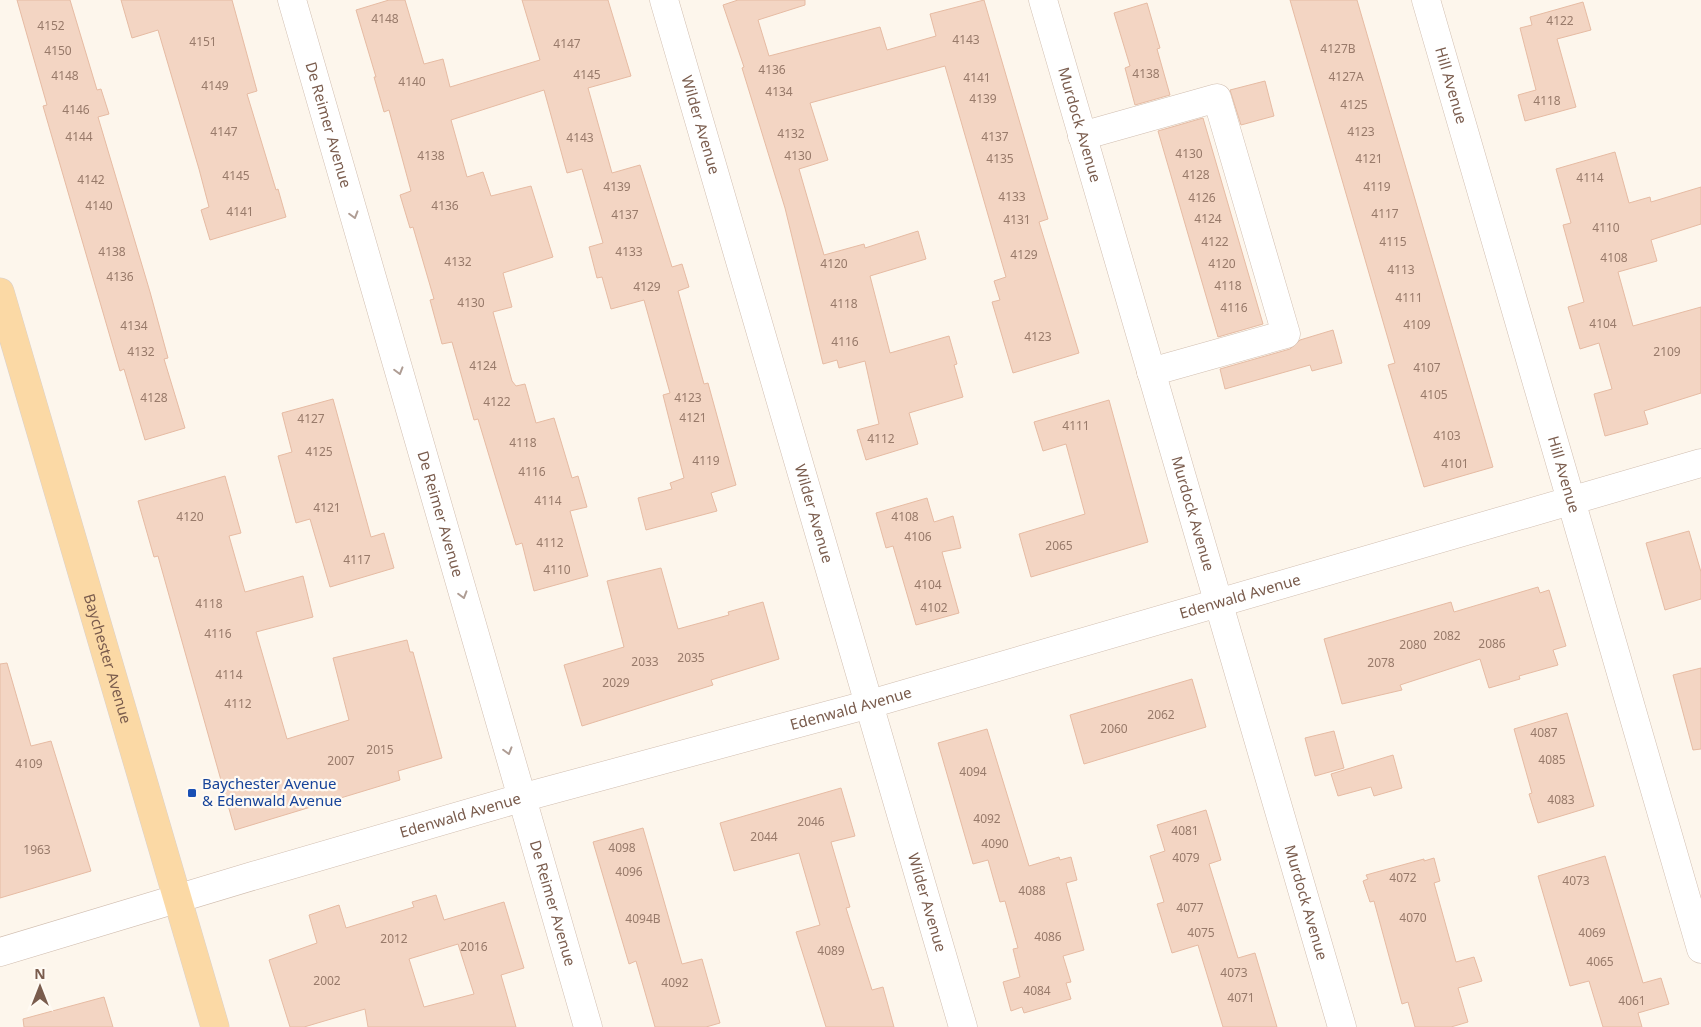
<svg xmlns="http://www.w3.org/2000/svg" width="1701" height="1027" font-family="'Noto Sans',sans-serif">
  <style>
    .building { fill: #f3d5c3; stroke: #e6bba3; fill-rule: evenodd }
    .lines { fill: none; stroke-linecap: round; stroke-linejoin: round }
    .minor-casing { stroke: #d1beb0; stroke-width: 29 }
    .major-casing { stroke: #dad1cd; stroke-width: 29 }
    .minor { stroke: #fff; stroke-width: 28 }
    .major { stroke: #fbd9a5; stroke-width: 28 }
    .oneway { stroke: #af9d94 }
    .transit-dot { fill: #1a4fb4; stroke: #fffaf3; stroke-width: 2 }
    .labels { text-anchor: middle; stroke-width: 4.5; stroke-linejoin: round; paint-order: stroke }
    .number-label { font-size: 12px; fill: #987a6a }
    .street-label { font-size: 15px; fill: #7a5c4d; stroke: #fffaf3 }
    .transit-label { font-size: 15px; fill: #164399; stroke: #fffaf3; text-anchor: start }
  </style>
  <rect width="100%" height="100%" fill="#fdf6ec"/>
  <!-- building -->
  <path class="building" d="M 17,0 L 70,0 L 97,90 L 101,89 L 109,114 L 98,117 L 150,292 L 168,358 L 164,359 L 185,428 L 145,440 L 124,369 L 120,371 L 43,106 L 47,105 Z
    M 121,0 L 232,0 L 257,91 L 247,94 L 276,190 L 278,189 L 286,217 L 210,240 L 201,210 L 209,207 L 199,169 L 158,30 L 132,38 Z
    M 389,0 L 405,0 L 424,64 L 443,59 L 450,87 L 540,60 L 522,0 L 608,0 L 631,76 L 588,88 L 612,173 L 640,165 L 672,267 L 682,264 L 689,287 L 678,291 L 704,384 L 708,383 L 736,485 L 711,493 L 717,511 L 646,530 L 638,498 L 672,489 L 670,483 L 684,478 L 663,395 L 670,393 L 644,300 L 611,309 L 602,277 L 597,278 L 589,247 L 603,243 L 582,169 L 567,173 L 544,90 L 451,120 L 467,177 L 483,172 L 491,196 L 531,186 L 553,257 L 503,273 L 512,307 L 493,312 L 512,381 L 516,386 L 525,384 L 536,423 L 554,418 L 572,478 L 578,476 L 587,507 L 570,511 L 588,576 L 534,591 L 522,543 L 516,545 L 478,419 L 474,420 L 452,342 L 442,344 L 430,300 L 434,299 L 413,227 L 410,228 L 400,195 L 411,191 L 389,110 L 384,112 L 374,77 L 376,77 L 356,10 Z
    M 738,0 L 805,0 L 805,5 L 758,20 L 769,56 L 880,27 L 887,50 L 936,36 L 930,14 L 984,0 L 1048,219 L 1039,222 L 1079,353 L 1013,373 L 992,302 L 1000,300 L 994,281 L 1006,277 L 945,66 L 810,103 L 828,160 L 799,169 L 824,255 L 864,244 L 865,248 L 918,231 L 926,259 L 870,276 L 890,353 L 949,336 L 957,364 L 954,365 L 963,397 L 909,413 L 918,444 L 866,460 L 857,430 L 879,424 L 865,361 L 839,368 L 837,360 L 823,364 L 785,208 L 742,68 L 744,67 L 723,5 Z
    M 1290,0 L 1357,0 L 1493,467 L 1424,487 L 1388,365 L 1395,363 Z
    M 1583,2 L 1591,30 L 1557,39 L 1576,107 L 1525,121 L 1518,95 L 1536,90 L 1520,28 L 1532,25 L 1530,17 Z
    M 1147,3 L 1160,48 L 1157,49 L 1170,95 L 1135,105 L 1125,68 L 1130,66 L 1114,13 Z
    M 1265,81 L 1274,116 L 1241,125 L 1230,90 Z
    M 1203,118 L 1263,324 L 1218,337 L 1158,131 Z
    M 1615,152 L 1629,203 L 1650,197 L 1651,202 L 1701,187 L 1701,224 L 1651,240 L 1657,261 L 1618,272 L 1633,326 L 1701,307 L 1701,393 L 1644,411 L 1648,424 L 1605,436 L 1594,394 L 1612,389 L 1599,343 L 1580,349 L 1568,307 L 1584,302 L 1563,225 L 1571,223 L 1556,169 Z
    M 1333,330 L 1342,363 L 1312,371 L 1310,365 L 1225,389 L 1220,369 L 1290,349 L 1300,340 Z
    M 333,399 L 371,537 L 384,533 L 394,568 L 330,587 L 310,519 L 296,523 L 278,456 L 292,452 L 282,413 Z
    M 1109,400 L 1148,542 L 1031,577 L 1019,534 L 1085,514 L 1066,444 L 1043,451 L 1034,422 Z
    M 225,476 L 241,533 L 229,536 L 245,592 L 303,576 L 313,617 L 256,632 L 287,739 L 349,720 L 333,658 L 407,640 L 410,652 L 413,652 L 442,758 L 398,771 L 400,780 L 235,830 L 158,556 L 154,557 L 138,501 Z
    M 927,498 L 934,522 L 953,516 L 961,548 L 942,552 L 959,613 L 916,625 L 893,546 L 886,548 L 876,513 Z
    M 1689,531 L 1701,572 L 1701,599 L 1665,610 L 1646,543 Z
    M 661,568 L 678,629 L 729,615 L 728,612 L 763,602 L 779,659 L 711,680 L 713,685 L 582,726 L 564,665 L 624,647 L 607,581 Z
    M 1538,587 L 1540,593 L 1549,590 L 1566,646 L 1553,650 L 1558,665 L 1519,676 L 1520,679 L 1489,688 L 1480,659 L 1400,685 L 1402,690 L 1342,704 L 1324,639 L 1451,602 L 1454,612 Z
    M 7,663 L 31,746 L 51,741 L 91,871 L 0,898 L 0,664 Z
    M 1701,668 L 1701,749 L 1693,750 L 1673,675 Z
    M 1192,679 L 1206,727 L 1084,764 L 1070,715 Z
    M 1567,713 L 1594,806 L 1538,823 L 1529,794 L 1532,793 L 1514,729 Z
    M 987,729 L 1029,866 L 1059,857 L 1060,860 L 1071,857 L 1077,880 L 1066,883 L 1084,950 L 1063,956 L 1071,982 L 1066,983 L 1071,999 L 1024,1013 L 1022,1007 L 1011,1011 L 1003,982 L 1020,977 L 1013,949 L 1018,948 L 1005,901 L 1000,902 L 988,860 L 973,864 L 938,743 Z
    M 1334,731 L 1344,768 L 1315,776 L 1305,738 Z
    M 1393,755 L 1402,788 L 1374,796 L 1371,787 L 1338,796 L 1331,774 Z
    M 841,788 L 855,836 L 831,842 L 850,907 L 846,908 L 872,990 L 883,987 L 894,1027 L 826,1027 L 796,932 L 820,925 L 799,853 L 734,871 L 720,823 Z
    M 1206,810 L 1221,860 L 1209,864 L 1238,958 L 1255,953 L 1277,1027 L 1223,1027 L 1198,945 L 1172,953 L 1157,904 L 1164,902 L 1150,856 L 1165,851 L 1157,825 Z
    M 643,828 L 682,964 L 702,959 L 720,1023 L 706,1027 L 655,1027 L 636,961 L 629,964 L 593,842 Z
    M 1605,856 L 1643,983 L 1661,978 L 1669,1004 L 1638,1013 L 1642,1027 L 1603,1027 L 1589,981 L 1570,986 L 1538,876 Z
    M 1434,858 L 1440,881 L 1434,883 L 1456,962 L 1474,957 L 1482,981 L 1458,988 L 1468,1022 L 1451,1027 L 1415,1027 L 1408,1002 L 1402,1004 L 1374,901 L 1370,902 L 1363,881 L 1368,879 L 1366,875 L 1424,859 L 1424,861 Z
    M 436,895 L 444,920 L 504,902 L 524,968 L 501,975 L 516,1027 L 368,1027 L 365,1009 L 304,1027 L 290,1027 L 269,960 L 317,943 L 309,915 L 339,905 L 346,928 L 414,907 L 412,902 ZM 458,944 L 474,994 L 424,1007 L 409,959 Z
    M 104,997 L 113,1027 L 24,1027 L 23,1019 Z"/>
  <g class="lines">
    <!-- minor casing -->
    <g class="minor-casing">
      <g id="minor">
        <path id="s1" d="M 292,0 L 588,1027"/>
        <path id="s2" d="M 664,0 L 963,1027"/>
        <path id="s3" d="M 1043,0 L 1342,1027"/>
        <path id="s4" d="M 1426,0 L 1701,949"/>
        <path d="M 1082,136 L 1217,98 L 1286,334 L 1151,372"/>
        <path id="s5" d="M 0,952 L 256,875 L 521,798 L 870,704 L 1701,463"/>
      </g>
    </g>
    <!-- major casing -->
    <g class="major-casing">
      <g id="major">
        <path id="s6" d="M 0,292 L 215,1027"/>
      </g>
    </g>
    <!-- minor -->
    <use href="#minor" class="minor"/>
    <!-- major -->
    <use href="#major" class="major"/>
  </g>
  <!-- one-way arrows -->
  <defs><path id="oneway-chevron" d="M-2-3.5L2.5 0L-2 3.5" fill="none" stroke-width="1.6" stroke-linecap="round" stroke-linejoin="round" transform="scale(1.25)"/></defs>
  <g class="oneway">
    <use href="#oneway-chevron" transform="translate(354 215) rotate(74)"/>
    <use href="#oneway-chevron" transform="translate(399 371) rotate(74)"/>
    <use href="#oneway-chevron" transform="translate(463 595) rotate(74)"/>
    <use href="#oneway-chevron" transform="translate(508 751) rotate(74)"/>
  </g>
  <!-- markers -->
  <rect class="transit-dot" x="187" y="788" width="10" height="10" rx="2.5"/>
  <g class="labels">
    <!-- number labels -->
    <g class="number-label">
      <text x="385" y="23">4148</text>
      <text x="1560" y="25">4122</text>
      <text x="51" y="30">4152</text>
      <text x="966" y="44">4143</text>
      <text x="203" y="46">4151</text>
      <text x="567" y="48">4147</text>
      <text x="1338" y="53">4127B</text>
      <text x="58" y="55">4150</text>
      <text x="772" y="74">4136</text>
      <text x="1146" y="78">4138</text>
      <text x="587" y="79">4145</text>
      <text x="65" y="80">4148</text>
      <text x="1346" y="81">4127A</text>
      <text x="977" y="82">4141</text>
      <text x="412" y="86">4140</text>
      <text x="215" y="90">4149</text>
      <text x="779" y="96">4134</text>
      <text x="983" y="103">4139</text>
      <text x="1547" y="105">4118</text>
      <text x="1354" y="109">4125</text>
      <text x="76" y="114">4146</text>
      <text x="224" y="136">4147</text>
      <text x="1361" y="136">4123</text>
      <text x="791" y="138">4132</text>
      <text x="79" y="141">4144</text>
      <text x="995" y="141">4137</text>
      <text x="580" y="142">4143</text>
      <text x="1189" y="158">4130</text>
      <text x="431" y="160">4138</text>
      <text x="798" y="160">4130</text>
      <text x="1000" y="163">4135</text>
      <text x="1369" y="163">4121</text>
      <text x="1196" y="179">4128</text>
      <text x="236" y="180">4145</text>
      <text x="1590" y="182">4114</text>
      <text x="91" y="184">4142</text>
      <text x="617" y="191">4139</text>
      <text x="1377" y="191">4119</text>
      <text x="1012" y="201">4133</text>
      <text x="1202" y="202">4126</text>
      <text x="99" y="210">4140</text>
      <text x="445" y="210">4136</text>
      <text x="240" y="216">4141</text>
      <text x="1385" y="218">4117</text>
      <text x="625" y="219">4137</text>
      <text x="1208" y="223">4124</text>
      <text x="1017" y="224">4131</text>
      <text x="1606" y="232">4110</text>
      <text x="1215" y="246">4122</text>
      <text x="1393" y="246">4115</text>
      <text x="112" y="256">4138</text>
      <text x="629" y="256">4133</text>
      <text x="1024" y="259">4129</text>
      <text x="1614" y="262">4108</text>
      <text x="458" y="266">4132</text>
      <text x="834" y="268">4120</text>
      <text x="1222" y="268">4120</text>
      <text x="1401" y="274">4113</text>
      <text x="120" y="281">4136</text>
      <text x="1228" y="290">4118</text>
      <text x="647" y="291">4129</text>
      <text x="1409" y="302">4111</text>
      <text x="471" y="307">4130</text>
      <text x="844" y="308">4118</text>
      <text x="1234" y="312">4116</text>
      <text x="1603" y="328">4104</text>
      <text x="1417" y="329">4109</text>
      <text x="134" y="330">4134</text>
      <text x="1038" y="341">4123</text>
      <text x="845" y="346">4116</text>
      <text x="141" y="356">4132</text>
      <text x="1667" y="356">2109</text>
      <text x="483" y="370">4124</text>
      <text x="1427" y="372">4107</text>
      <text x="1434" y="399">4105</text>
      <text x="154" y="402">4128</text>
      <text x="688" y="402">4123</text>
      <text x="497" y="406">4122</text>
      <text x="693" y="422">4121</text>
      <text x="311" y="423">4127</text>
      <text x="1076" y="430">4111</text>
      <text x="1447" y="440">4103</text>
      <text x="881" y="443">4112</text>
      <text x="523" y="447">4118</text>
      <text x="319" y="456">4125</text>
      <text x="706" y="465">4119</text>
      <text x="1455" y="468">4101</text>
      <text x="532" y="476">4116</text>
      <text x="548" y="505">4114</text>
      <text x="327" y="512">4121</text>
      <text x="190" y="521">4120</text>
      <text x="905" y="521">4108</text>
      <text x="918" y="541">4106</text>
      <text x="550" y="547">4112</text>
      <text x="1059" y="550">2065</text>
      <text x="357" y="564">4117</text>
      <text x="557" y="574">4110</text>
      <text x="928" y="589">4104</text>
      <text x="209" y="608">4118</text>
      <text x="934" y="612">4102</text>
      <text x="218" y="638">4116</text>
      <text x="1447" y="640">2082</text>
      <text x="1492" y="648">2086</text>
      <text x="1413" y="649">2080</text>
      <text x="691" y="662">2035</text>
      <text x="645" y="666">2033</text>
      <text x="1381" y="667">2078</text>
      <text x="229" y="679">4114</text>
      <text x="616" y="687">2029</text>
      <text x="238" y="708">4112</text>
      <text x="1161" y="719">2062</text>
      <text x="1114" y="733">2060</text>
      <text x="1544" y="737">4087</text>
      <text x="380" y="754">2015</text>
      <text x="1552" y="764">4085</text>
      <text x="341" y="765">2007</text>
      <text x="29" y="768">4109</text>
      <text x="973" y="776">4094</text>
      <text x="1561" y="804">4083</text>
      <text x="987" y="823">4092</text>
      <text x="811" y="826">2046</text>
      <text x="1185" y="835">4081</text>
      <text x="764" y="841">2044</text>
      <text x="995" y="848">4090</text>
      <text x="622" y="852">4098</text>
      <text x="37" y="854">1963</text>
      <text x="1186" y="862">4079</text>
      <text x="629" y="876">4096</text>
      <text x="1403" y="882">4072</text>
      <text x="1576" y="885">4073</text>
      <text x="1032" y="895">4088</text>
      <text x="1190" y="912">4077</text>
      <text x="1413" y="922">4070</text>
      <text x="643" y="923">4094B</text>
      <text x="1201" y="937">4075</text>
      <text x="1592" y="937">4069</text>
      <text x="1048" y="941">4086</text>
      <text x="394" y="943">2012</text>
      <text x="474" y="951">2016</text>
      <text x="831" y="955">4089</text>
      <text x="1600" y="966">4065</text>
      <text x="1234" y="977">4073</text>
      <text x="327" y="985">2002</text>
      <text x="675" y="987">4092</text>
      <text x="1037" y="995">4084</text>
      <text x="1241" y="1002">4071</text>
      <text x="1632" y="1005">4061</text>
    </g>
    <!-- street labels -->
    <g class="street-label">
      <text dy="5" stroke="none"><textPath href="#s4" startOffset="89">Hill Avenue</textPath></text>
      <text dy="5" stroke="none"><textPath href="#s1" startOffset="130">De Reimer Avenue</textPath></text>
      <text dy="5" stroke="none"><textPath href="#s2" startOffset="130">Wilder Avenue</textPath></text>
      <text dy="5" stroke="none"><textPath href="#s3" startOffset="130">Murdock Avenue</textPath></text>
      <text dy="5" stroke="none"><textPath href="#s4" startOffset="494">Hill Avenue</textPath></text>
      <text dy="5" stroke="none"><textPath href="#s2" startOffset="535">Wilder Avenue</textPath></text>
      <text dy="5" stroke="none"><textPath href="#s1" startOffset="535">De Reimer Avenue</textPath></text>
      <text dy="5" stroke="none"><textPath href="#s3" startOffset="535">Murdock Avenue</textPath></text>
      <text dy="5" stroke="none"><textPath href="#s5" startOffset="1290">Edenwald Avenue</textPath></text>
      <text dy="5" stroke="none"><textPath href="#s6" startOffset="382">Baychester Avenue</textPath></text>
      <text dy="5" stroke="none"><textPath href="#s5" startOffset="885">Edenwald Avenue</textPath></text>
      <text dy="5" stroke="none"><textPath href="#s5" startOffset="480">Edenwald Avenue</textPath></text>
      <text dy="5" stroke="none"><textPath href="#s2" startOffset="940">Wilder Avenue</textPath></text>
      <text dy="5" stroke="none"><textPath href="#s3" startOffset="940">Murdock Avenue</textPath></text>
      <text dy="5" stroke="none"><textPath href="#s1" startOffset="940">De Reimer Avenue</textPath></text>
    </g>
    <!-- transit labels -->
    <g class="transit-label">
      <text x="202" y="789">Baychester Avenue<tspan x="202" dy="17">&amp; Edenwald Avenue</tspan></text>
    </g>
  </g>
  <!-- north arrow -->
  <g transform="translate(40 987)" stroke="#fffaf3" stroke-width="4" paint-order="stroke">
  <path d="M0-4L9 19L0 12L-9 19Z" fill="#7a5c4d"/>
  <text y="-8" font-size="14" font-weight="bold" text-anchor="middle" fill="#7a5c4d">N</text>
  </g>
</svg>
